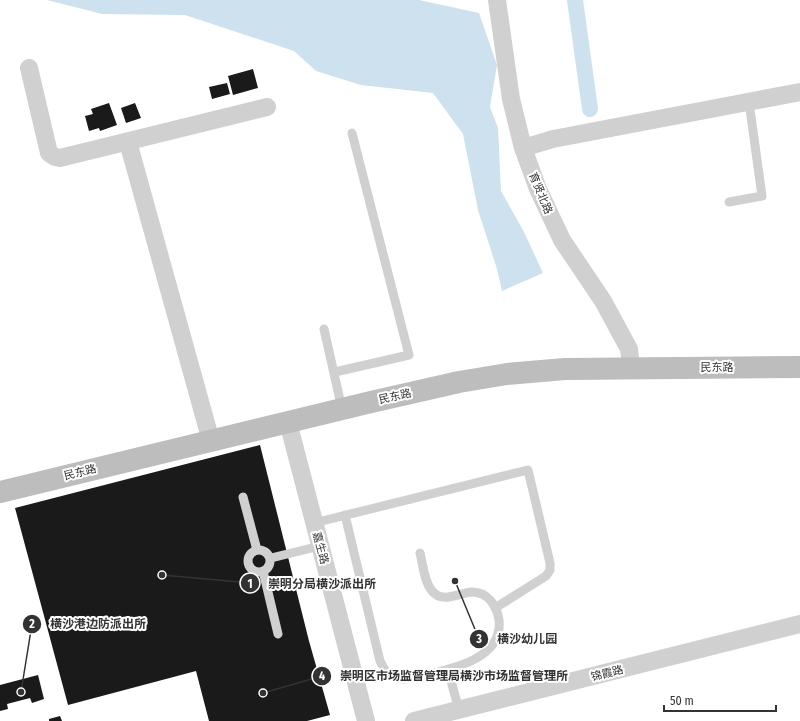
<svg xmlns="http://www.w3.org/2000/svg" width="800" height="721" font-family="'Fira Sans Condensed','Noto Sans SC',sans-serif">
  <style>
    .water { fill: #cee1ef }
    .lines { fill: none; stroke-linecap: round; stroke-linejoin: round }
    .canal { stroke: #cee1ef; stroke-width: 16 }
    .building { fill: #1a1a1a }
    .lane { stroke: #d0d0d0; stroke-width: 9 }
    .street { stroke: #d0d0d0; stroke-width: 18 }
    .secondary { stroke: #bdbdbd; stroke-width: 22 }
    .labels { text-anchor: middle; stroke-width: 4; stroke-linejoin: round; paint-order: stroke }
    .street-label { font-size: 11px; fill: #333; stroke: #fff }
    .leader { fill: none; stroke: #333; stroke-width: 1.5 }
    .callout-dot { fill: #333; stroke: #fff; stroke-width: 1.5 }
    .mark-label { font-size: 12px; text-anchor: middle; font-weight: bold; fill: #fff }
    .callout-label { font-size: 12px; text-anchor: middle; font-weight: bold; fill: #333; stroke: #fff; stroke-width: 4; stroke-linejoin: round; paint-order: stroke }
  </style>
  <rect width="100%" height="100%" fill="#fff"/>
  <!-- water -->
  <path class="water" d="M 47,0 L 419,0 L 479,13 L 497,65 L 490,107 L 498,128 L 501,191 L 524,232 L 543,273 L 502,291 L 497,269 L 478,210 L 463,134 L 433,93 L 361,85 L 316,71 L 294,51 L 185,15 L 102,14 Z"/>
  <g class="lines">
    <!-- canal -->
    <path class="canal" d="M 575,0 L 590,109"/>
  </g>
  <!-- building -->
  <path class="building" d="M 253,69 L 258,88 L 233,95 L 228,76 Z
    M 227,83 L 230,94 L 212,99 L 209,87 Z
    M 109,103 L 117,125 L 100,131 L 99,128 L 89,131 L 85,116 L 93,114 L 91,109 Z
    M 135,103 L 141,118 L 126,123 L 121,108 Z
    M 260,445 L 309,641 L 330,715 L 307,721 L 209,721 L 196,671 L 68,705 L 15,508 Z
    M 38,675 L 44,699 L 32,703 L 30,698 L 7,704 L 8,709 L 0,711 L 0,685 Z
    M 60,716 L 62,721 L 49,721 L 49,719 Z"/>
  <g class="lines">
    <!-- lane -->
    <path class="lane" d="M 729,202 L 762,196 L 749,102
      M 324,329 L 342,409
      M 335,372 L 409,355 L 352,133
      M 243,497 L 257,550
      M 345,515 L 380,661 C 384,668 387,676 396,678 C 406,681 419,676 429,674 C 456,668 503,657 499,620 C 497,606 488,592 472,592 C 458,593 443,604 432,591 C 424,581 423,565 420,553
      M 314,523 L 528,470 L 550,563 L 550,570 L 546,576 L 495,608
      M248 561a11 11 0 1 1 22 0a11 11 0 1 1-22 0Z
      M 271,558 L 320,546
      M 263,571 L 278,634
      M 448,670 L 459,710"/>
    <!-- street -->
    <path class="street" d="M 497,0 L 511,99 L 523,148 L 538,189 L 562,240 L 603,301 L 629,349 L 631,368
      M 29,68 L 49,153 L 55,157 L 60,158 L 267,107
      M 128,142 L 211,441
      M 523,148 L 553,139 L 800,92
      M 288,422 L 366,721
      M 414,721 L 800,624"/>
    <!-- secondary -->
    <path class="secondary" d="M 0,492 L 371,402 L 459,382 L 507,374 L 565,369 L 800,367"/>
  </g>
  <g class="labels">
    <!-- street labels -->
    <g class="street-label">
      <text transform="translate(541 193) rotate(67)" y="4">育贤北路</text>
      <text x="717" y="371">民东路</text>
      <text transform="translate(395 396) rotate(-13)" y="4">民东路</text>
      <text transform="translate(80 472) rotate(-14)" y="4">民东路</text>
      <text transform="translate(321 548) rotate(75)" y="4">嘉生路</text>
      <text transform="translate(607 673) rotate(-14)" y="4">锦霞路</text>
    </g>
  </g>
  <!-- callouts -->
  <path class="leader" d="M162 575L250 583M21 692L32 624M455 581L479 639M263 693L322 676"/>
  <g class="callout-dot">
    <circle cx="162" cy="575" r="4"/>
    <circle cx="21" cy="692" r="4"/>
    <circle cx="455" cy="581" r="4"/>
    <circle cx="263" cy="693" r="4"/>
    <circle cx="250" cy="583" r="10"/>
    <circle cx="32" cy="624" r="10"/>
    <circle cx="479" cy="639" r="10"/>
    <circle cx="322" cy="676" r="10"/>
  </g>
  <g class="mark-label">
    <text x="250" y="588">1</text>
    <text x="32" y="628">2</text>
    <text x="479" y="643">3</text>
    <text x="322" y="680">4</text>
  </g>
  <g class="callout-label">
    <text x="322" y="588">崇明分局横沙派出所</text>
    <text x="98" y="628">横沙港边防派出所</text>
    <text x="527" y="643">横沙幼儿园</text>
    <text x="454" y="680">崇明区市场监督管理局横沙市场监督管理所</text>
  </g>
  <!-- scale -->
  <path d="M664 705v6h112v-6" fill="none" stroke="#333333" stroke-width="2"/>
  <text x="670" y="705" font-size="12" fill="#333333" stroke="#ffffff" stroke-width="3" paint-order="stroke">50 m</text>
</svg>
